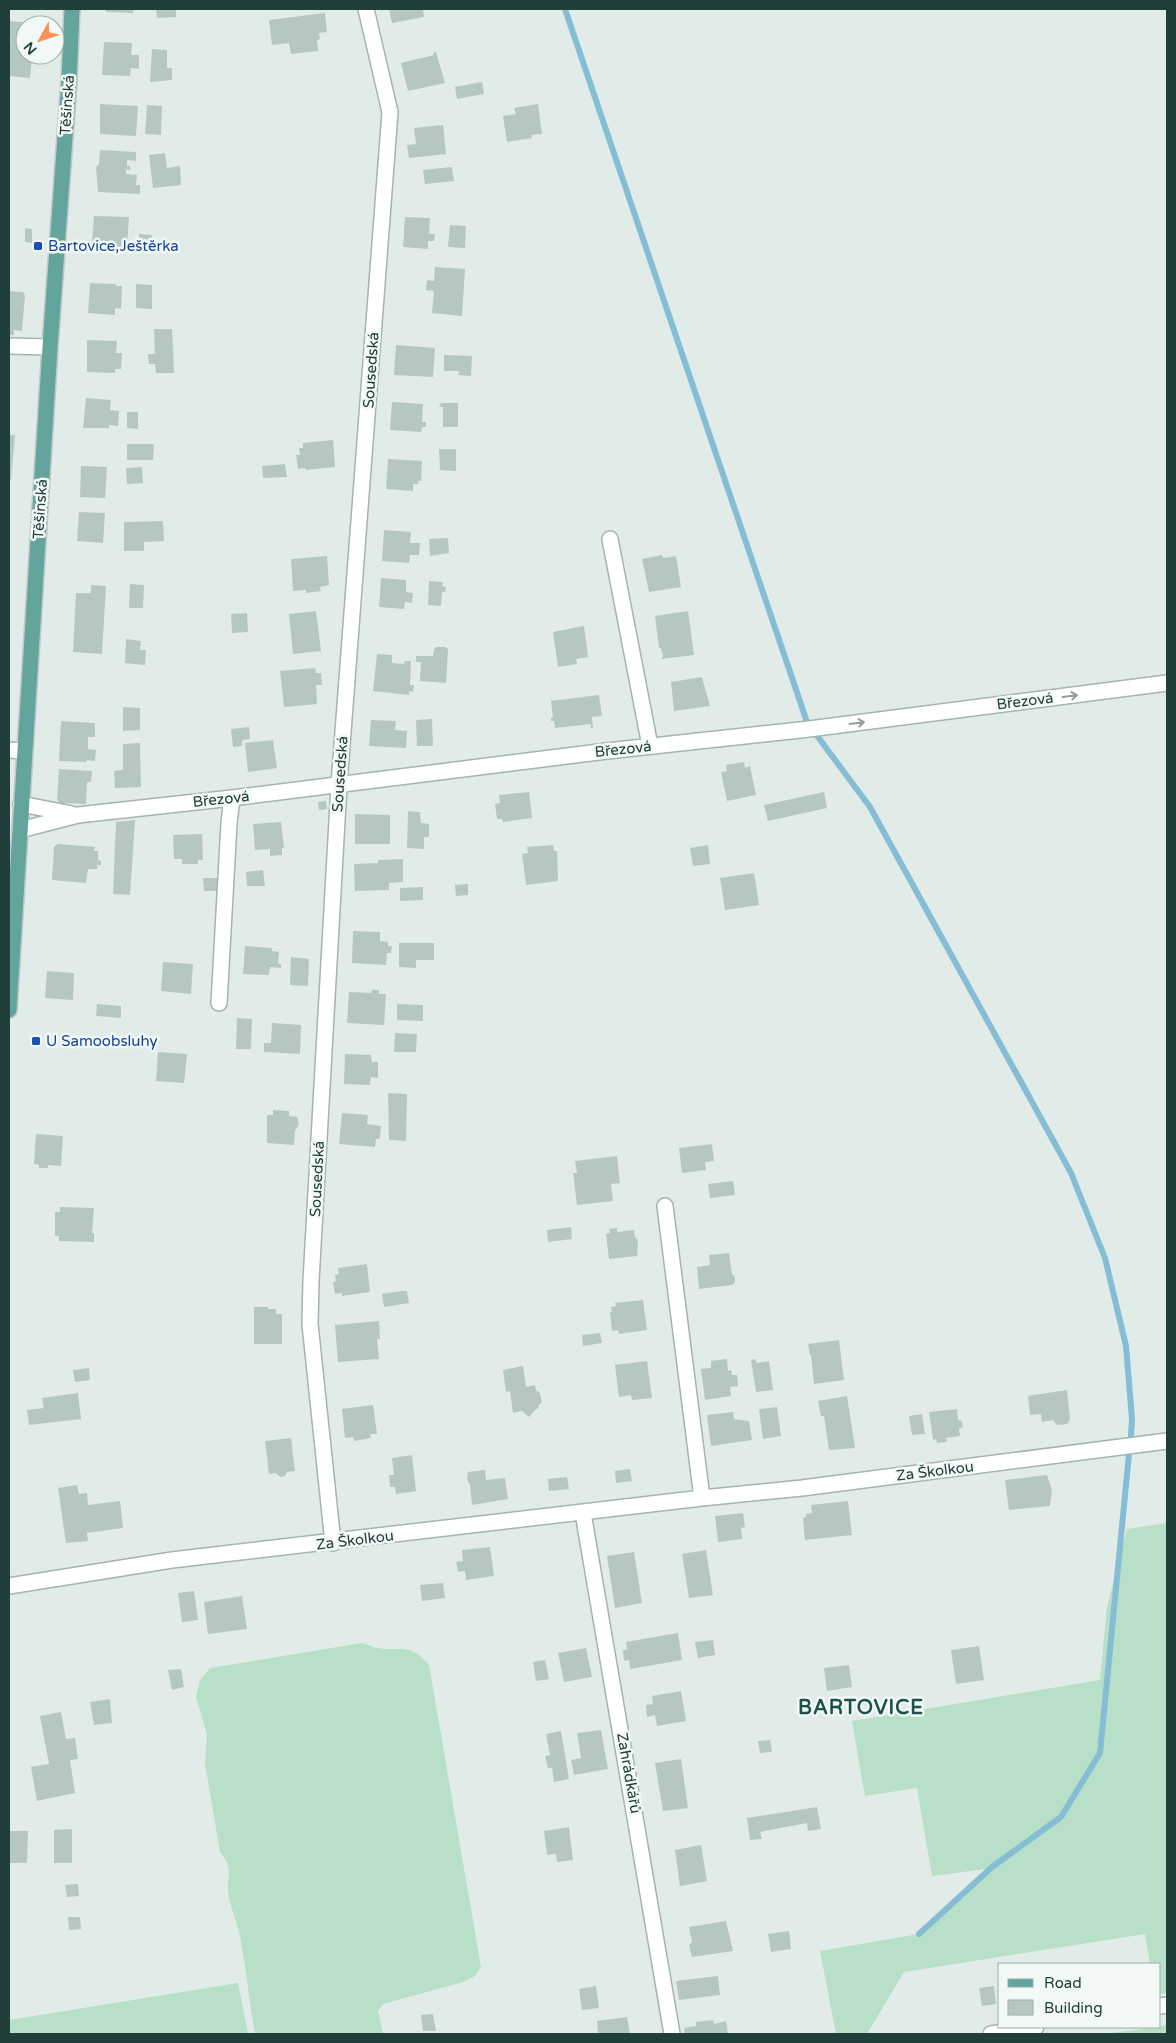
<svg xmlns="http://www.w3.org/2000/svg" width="1176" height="2043" font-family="'Varela Round',sans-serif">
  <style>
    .grass { fill: #b8dfc8 }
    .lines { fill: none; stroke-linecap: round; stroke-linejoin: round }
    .stream { stroke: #85bdd4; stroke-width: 6 }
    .building { fill: #b6c7c2 }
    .minor-casing { stroke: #a3b4b1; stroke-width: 18 }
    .major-casing { stroke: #c1c9c8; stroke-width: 18 }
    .minor { stroke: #fff; stroke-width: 15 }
    .major { stroke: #63a49c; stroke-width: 15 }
    .oneway { stroke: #909e9c }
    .transit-dot { fill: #1a4fb4; stroke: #f1f8f6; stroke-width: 2 }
    .labels { text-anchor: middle; stroke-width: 5; stroke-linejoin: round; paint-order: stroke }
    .street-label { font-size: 15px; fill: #203e3a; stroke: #f1f8f6 }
    .transit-label { font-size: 15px; fill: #164399; stroke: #f1f8f6; text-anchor: start }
    .district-label { font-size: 20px; font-weight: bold; letter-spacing: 1px; fill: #1b514b; stroke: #f1f8f6 }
  </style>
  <rect width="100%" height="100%" fill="#e1ece9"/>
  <!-- grass -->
  <path class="grass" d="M 1167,1523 L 1167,1993 L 1160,1994 L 1160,1964 L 1150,1964 L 1145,1934 L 904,1972 L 867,2034 L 836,2034 L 820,1951 L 919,1934 L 994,1868 L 932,1876 L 917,1788 L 865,1796 L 852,1721 L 1100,1680 L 1107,1607 L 1127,1529 Z
    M 362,1643 C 367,1644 372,1647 377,1648 C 403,1652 409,1642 429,1665 L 481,1967 L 475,1976 L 463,1982 L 383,2004 L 378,2011 L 383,2034 L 255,2034 C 249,2001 246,1968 240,1936 C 237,1922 229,1904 228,1891 C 227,1871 234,1870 220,1852 L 205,1763 L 207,1734 L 196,1697 L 200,1680 L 210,1668 Z
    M 238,1983 L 248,2034 L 9,2034 L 9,2020 Z
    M 1167,2024 L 1167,2034 L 1103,2034 L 1160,2027 Z"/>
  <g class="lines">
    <!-- stream -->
    <path class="stream" d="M 565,9 L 807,722
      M 815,733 L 870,807 L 1071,1173 L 1105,1258 L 1126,1346 L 1132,1419 L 1131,1436
      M 919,1934 L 992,1867 L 1061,1817 L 1100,1753 L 1129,1454"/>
  </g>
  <!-- building -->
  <path class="building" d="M 106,9 L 133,9 L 133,13 L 106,12 Z
    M 156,9 L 176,9 L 176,17 L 157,18 Z
    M 389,9 L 423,9 L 424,17 L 392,23 Z
    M 325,13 L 327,32 L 319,33 L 320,39 L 317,40 L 318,51 L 291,54 L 289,43 L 272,45 L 269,20 Z
    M 9,21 L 34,23 L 34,25 L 25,25 L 25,55 L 30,55 L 30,58 L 32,58 L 30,78 L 9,76 Z
    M 104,42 L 132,43 L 131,55 L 139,55 L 139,69 L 131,68 L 130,76 L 102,75 Z
    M 152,49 L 167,50 L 167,68 L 172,68 L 172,80 L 150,82 Z
    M 436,52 L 445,83 L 408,91 L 401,63 L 434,55 L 433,53 Z
    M 482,82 L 484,94 L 457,99 L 455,87 Z
    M 100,104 L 138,106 L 136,136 L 100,134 Z
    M 538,104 L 542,134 L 531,135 L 532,138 L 507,142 L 503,116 L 516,114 L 514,108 Z
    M 147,105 L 162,106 L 161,135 L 145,134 Z
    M 443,125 L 446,154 L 409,158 L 407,145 L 416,144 L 414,128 Z
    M 100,150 L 136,152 L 136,161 L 127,160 L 127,166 L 130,166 L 130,170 L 126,169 L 126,174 L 137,175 L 136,185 L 140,185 L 140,194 L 98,192 L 96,167 L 99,164 Z
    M 165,153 L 167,168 L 180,166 L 181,185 L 153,188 L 149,155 Z
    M 452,167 L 454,181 L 425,184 L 423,170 Z
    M 94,216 L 129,217 L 127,247 L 92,245 Z
    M 405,217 L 430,218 L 429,234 L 435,234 L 434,241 L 428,241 L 428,249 L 403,247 Z
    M 450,225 L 466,226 L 465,248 L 448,247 Z
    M 25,228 L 32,229 L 32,243 L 25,242 Z
    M 139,234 L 152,235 L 152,248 L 139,247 Z
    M 435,267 L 465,269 L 462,316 L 432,313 L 434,291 L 426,290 L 427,280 L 434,281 Z
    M 90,283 L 116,284 L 116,286 L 122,286 L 121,309 L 115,308 L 115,315 L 88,313 Z
    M 136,284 L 152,285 L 152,309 L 136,308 Z
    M 9,291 L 23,292 L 25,296 L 22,331 L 14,330 L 14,335 L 9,335 Z
    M 154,329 L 172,329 L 174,373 L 156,373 L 155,364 L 149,364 L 148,354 L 155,354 Z
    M 87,340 L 117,341 L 116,353 L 122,353 L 121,369 L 115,369 L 115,373 L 87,372 Z
    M 396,345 L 435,348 L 433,377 L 394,375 Z
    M 444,355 L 472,356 L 471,376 L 458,375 L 459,371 L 444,371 Z
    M 86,398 L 111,400 L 110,410 L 119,411 L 118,426 L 109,425 L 109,428 L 83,428 Z
    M 392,402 L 423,404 L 422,422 L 426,422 L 426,427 L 422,427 L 421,432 L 390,430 Z
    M 441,403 L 458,403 L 458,427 L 443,427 L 443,407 L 439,407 Z
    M 127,412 L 138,412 L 138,429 L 127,428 Z
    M 9,435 L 15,435 L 11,480 L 9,480 Z
    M 333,440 L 335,467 L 306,470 L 305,468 L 298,469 L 296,455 L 300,455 L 299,448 L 303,448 L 303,443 Z
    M 127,444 L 154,444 L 153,460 L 127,460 Z
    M 439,449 L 456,449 L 456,471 L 440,470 Z
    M 388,459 L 422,461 L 421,481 L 418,481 L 418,484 L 413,484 L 413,491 L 386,489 Z
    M 285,464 L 287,477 L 263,478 L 262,466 Z
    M 81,466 L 107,467 L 105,498 L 80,497 Z
    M 142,467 L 143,483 L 127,484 L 126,468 Z
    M 79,512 L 105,513 L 103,543 L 77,541 Z
    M 163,521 L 164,541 L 144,542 L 144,551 L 124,551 L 124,522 Z
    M 384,530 L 411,532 L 410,543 L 420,543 L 419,555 L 410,555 L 409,563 L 382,561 Z
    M 448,538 L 449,553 L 430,556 L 429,539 Z
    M 662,555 L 663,558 L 676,556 L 681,587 L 649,592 L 642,559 Z
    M 327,556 L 329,585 L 320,587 L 321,591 L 306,593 L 306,590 L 293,591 L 291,559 Z
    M 381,578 L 406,580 L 406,592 L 413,593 L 412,603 L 405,602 L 404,609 L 379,607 Z
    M 429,581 L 443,582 L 442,586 L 446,587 L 445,592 L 442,592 L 441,606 L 428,605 Z
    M 130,584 L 144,585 L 143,608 L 129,608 Z
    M 91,585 L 106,586 L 102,654 L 73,652 L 76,593 L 91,593 Z
    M 316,611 L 321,651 L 293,654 L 289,614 Z
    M 688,611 L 694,655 L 661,659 L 663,657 L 661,648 L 659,648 L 655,616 Z
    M 247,613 L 248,632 L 232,633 L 231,614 Z
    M 584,626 L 588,657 L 576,659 L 577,664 L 558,667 L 553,632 Z
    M 126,639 L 141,641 L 140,650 L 146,650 L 145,665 L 125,663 Z
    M 437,647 L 445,647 L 448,649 L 446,683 L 420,681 L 421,662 L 416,662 L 416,656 L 433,656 L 434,649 Z
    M 377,654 L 392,655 L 392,663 L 404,664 L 405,661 L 411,661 L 410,685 L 414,685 L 413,692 L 409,691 L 409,695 L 373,691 Z
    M 315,668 L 316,673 L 321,673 L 322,685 L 316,685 L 317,704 L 284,707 L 280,671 Z
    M 702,677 L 710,706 L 674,711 L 671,682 Z
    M 599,695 L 602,716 L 592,717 L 593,728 L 591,728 L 591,724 L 555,728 L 554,721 L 551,721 L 551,718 L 553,717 L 551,701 Z
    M 123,707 L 140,708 L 140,730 L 123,731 Z
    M 432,719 L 433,746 L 417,746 L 416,720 Z
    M 371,720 L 396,721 L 395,730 L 407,731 L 406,748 L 369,746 Z
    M 61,721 L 95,723 L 95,737 L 88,737 L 88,749 L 96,750 L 95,761 L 87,760 L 86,762 L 59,761 Z
    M 249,727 L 250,739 L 242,740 L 242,746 L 233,747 L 231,729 Z
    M 273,740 L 277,768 L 248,772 L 245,743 Z
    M 140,743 L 141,787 L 115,788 L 114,771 L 123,770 L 123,744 Z
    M 744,762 L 745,768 L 750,766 L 756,795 L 727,801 L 721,772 L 727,771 L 726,765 Z
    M 59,769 L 92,771 L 91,782 L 87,782 L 86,804 L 60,803 L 57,800 Z
    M 529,792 L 532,818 L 503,822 L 502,819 L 497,819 L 495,804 L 500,803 L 499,795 Z
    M 824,792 L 827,808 L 768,821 L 764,805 Z
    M 326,801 L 327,809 L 319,810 L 318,802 Z
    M 408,811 L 420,812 L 421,823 L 429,824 L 429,837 L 424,837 L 424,849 L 407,848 Z
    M 355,814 L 390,815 L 390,844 L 355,844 Z
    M 135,820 L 130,895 L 113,894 L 116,822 Z
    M 281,822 L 284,848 L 282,848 L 282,855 L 270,856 L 270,849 L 255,850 L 253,824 Z
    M 202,834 L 203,860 L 198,860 L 198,864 L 182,864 L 182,859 L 174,859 L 173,835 Z
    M 58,844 L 95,847 L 94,851 L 98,851 L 98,860 L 101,861 L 101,865 L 97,865 L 97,869 L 88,869 L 86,883 L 52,880 L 54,847 Z
    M 553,845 L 554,851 L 557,851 L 558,881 L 526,885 L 522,854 L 528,853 L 527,847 Z
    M 708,845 L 710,864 L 693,866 L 690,848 Z
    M 403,859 L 403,882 L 389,883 L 389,890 L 355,891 L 354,864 L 378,863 L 378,860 Z
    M 263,870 L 265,886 L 247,886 L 246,872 Z
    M 754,873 L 759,905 L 725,910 L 720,878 Z
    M 203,878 L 220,878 L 220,891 L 204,891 Z
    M 468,884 L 468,895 L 456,896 L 455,885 Z
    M 423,887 L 423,900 L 400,901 L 400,888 Z
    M 353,931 L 380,932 L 380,941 L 388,942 L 388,946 L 392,946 L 391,953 L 387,953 L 386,965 L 352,963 Z
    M 399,943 L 434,943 L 434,960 L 416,960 L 416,968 L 399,967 Z
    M 245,946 L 272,948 L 272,951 L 279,952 L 278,964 L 281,964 L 281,968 L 270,967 L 269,975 L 243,974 Z
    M 291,957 L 309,959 L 308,986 L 290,985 Z
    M 163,962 L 193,964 L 191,994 L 161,991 Z
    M 47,971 L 74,973 L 73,1000 L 45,998 Z
    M 372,990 L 379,990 L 379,994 L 386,994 L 384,1025 L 347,1023 L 349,992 L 371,993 Z
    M 97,1004 L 121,1006 L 121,1018 L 96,1016 Z
    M 397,1004 L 423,1005 L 423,1021 L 397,1020 Z
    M 237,1018 L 252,1019 L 251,1049 L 236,1049 Z
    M 272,1023 L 301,1025 L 300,1054 L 264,1052 L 264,1043 L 271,1043 Z
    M 395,1033 L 417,1034 L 416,1052 L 394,1052 Z
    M 158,1052 L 187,1054 L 184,1083 L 156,1081 Z
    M 345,1054 L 371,1055 L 372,1062 L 378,1062 L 378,1078 L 371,1077 L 370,1085 L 344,1084 Z
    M 388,1093 L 407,1094 L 406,1141 L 389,1140 Z
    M 273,1110 L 289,1111 L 289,1116 L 297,1117 L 299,1124 L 295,1131 L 294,1145 L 267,1143 L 267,1115 L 273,1115 Z
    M 342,1113 L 368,1115 L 367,1124 L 381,1126 L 380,1135 L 379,1139 L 376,1139 L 375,1147 L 339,1144 Z
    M 36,1134 L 63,1136 L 61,1166 L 48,1165 L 48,1168 L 39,1168 L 39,1165 L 34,1164 Z
    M 712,1144 L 714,1161 L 705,1162 L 706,1170 L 682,1173 L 679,1148 Z
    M 617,1156 L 620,1183 L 611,1184 L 613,1201 L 577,1205 L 573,1173 L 577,1173 L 575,1161 Z
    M 733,1181 L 735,1195 L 710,1198 L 708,1184 Z
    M 60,1207 L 94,1208 L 92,1233 L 94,1233 L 94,1242 L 59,1241 L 59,1236 L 55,1236 L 55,1212 L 60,1212 Z
    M 571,1227 L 572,1239 L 548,1242 L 547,1230 Z
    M 617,1228 L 617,1232 L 634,1230 L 635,1237 L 638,1240 L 637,1256 L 609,1259 L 606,1234 L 610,1233 L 609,1229 Z
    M 729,1253 L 732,1274 L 735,1277 L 735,1282 L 732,1285 L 699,1289 L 697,1267 L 710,1265 L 709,1255 Z
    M 367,1264 L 370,1292 L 342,1296 L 342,1293 L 335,1294 L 333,1282 L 336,1281 L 335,1275 L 339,1274 L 338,1268 Z
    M 401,1291 L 407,1291 L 409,1303 L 384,1307 L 382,1294 Z
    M 643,1300 L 647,1330 L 619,1334 L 618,1330 L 612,1331 L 610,1312 L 612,1312 L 611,1307 L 616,1306 L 615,1303 Z
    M 254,1307 L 268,1307 L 268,1309 L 276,1309 L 276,1314 L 282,1314 L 282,1344 L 254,1344 Z
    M 379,1321 L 380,1339 L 377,1339 L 379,1359 L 338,1362 L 335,1325 Z
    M 600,1333 L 602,1343 L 583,1346 L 582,1335 Z
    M 839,1340 L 844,1380 L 814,1384 L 811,1355 L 810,1355 L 808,1344 Z
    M 727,1359 L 728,1371 L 731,1370 L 732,1375 L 737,1375 L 738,1386 L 730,1387 L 731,1396 L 705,1400 L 701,1369 L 711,1368 L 711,1361 Z
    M 755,1359 L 757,1363 L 769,1361 L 773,1390 L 756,1392 L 751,1360 Z
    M 647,1361 L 652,1398 L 632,1400 L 631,1395 L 619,1397 L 615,1365 Z
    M 523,1366 L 526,1387 L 535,1385 L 536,1390 L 540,1393 L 542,1402 L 538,1406 L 539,1408 L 536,1409 L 529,1417 L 522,1411 L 513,1413 L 510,1391 L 506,1392 L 503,1370 Z
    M 89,1368 L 90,1380 L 75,1382 L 73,1370 Z
    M 1067,1390 L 1070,1420 L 1067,1424 L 1057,1425 L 1053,1420 L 1042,1422 L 1041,1414 L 1030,1415 L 1028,1396 Z
    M 78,1393 L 81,1419 L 29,1425 L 27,1410 L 44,1408 L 42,1398 Z
    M 847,1396 L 855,1448 L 829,1450 L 824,1416 L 821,1416 L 818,1401 Z
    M 373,1405 L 377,1434 L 370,1434 L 371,1438 L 354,1441 L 353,1437 L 345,1438 L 342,1409 Z
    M 777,1407 L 781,1436 L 763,1439 L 759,1409 Z
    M 957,1409 L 958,1420 L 962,1421 L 963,1427 L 959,1429 L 960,1436 L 946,1438 L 947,1442 L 937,1443 L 936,1439 L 933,1440 L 929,1412 Z
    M 733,1412 L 734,1419 L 749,1421 L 752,1440 L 711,1446 L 707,1415 Z
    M 922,1414 L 925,1434 L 912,1435 L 909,1416 Z
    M 291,1438 L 295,1471 L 287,1472 L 285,1476 L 280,1477 L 276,1473 L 269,1474 L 265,1441 Z
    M 412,1455 L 416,1491 L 396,1494 L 395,1487 L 390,1487 L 389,1475 L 394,1475 L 392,1458 Z
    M 630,1469 L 632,1481 L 616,1483 L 615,1471 Z
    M 485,1470 L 486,1480 L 505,1478 L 508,1499 L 472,1505 L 470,1485 L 467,1479 L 468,1472 Z
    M 1047,1475 L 1052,1490 L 1050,1506 L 1009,1510 L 1005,1480 Z
    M 567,1477 L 569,1489 L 549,1491 L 548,1479 Z
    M 77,1485 L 79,1494 L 87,1493 L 88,1505 L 120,1501 L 123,1528 L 87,1533 L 88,1541 L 66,1543 L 58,1488 Z
    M 848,1501 L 852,1535 L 805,1540 L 803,1518 L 806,1517 L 806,1514 L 812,1513 L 811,1505 Z
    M 743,1513 L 745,1527 L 741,1528 L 742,1539 L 718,1542 L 715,1516 Z
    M 490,1547 L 494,1576 L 466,1580 L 465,1571 L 458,1572 L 456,1562 L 463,1561 L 462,1550 Z
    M 706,1550 L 713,1595 L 689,1598 L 682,1554 Z
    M 634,1552 L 642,1603 L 615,1608 L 607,1556 Z
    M 443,1583 L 445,1598 L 422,1601 L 420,1585 Z
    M 194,1591 L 198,1620 L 182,1622 L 178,1593 Z
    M 242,1596 L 247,1629 L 208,1634 L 204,1602 Z
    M 678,1633 L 682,1660 L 630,1669 L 629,1660 L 624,1661 L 623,1650 L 627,1650 L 626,1642 Z
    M 713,1640 L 715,1655 L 698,1658 L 695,1642 Z
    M 979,1646 L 984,1680 L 956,1684 L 951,1650 Z
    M 586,1648 L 592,1677 L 564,1682 L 558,1653 Z
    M 545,1660 L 549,1679 L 536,1681 L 533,1662 Z
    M 849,1665 L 852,1687 L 827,1691 L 824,1668 Z
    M 181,1669 L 184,1687 L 172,1690 L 168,1670 Z
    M 681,1691 L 686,1721 L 657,1726 L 655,1715 L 647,1717 L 646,1705 L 653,1704 L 652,1696 Z
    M 110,1699 L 112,1723 L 94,1725 L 90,1702 Z
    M 61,1712 L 66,1739 L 75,1738 L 78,1759 L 70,1760 L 75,1793 L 37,1801 L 31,1767 L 49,1764 L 40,1716 Z
    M 601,1730 L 608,1769 L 574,1775 L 571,1760 L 581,1758 L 577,1733 Z
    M 561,1731 L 569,1779 L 554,1782 L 552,1768 L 548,1768 L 545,1756 L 550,1755 L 546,1734 Z
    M 770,1740 L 772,1752 L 760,1753 L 758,1741 Z
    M 681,1759 L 688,1808 L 663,1811 L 655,1763 Z
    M 817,1807 L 821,1829 L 808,1831 L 807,1823 L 760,1832 L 762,1839 L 750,1840 L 747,1818 Z
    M 569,1827 L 573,1860 L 557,1862 L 556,1854 L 547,1855 L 544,1831 Z
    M 72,1829 L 72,1863 L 54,1863 L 54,1830 Z
    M 9,1831 L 28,1831 L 27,1863 L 9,1863 Z
    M 701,1845 L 707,1881 L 680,1886 L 675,1850 Z
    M 78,1884 L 79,1896 L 67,1897 L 65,1885 Z
    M 68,1917 L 80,1917 L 81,1929 L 69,1930 Z
    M 726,1921 L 733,1951 L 692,1957 L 689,1945 L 692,1942 L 689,1927 Z
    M 789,1931 L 791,1949 L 771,1952 L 768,1934 Z
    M 718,1976 L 720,1995 L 679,2000 L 676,1981 Z
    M 596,1986 L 599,2008 L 582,2010 L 579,1989 Z
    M 994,1986 L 996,2004 L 982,2006 L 979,1988 Z
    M 433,2014 L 436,2031 L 423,2031 L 421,2015 Z
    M 627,2017 L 630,2034 L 598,2034 L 597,2021 Z
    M 713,2020 L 714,2024 L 726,2021 L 728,2034 L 685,2034 L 684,2028 L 696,2026 L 696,2022 Z"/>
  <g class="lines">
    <!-- minor casing -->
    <g class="minor-casing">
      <path id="minor" d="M 9,346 L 50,347
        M 610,539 L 650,746
        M 9,750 L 25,751
        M 21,804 L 72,814
        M 20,830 L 78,815 L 232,798 L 607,751 L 809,729 L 1167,683
        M 219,1003 L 229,823 L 232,798
        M 665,1206 L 702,1498
        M 583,1513 L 672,2034
        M 333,1543 L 310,1324 L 311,1281 L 339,785 L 390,112 L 366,9
        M 9,1586 L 172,1560 L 702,1498 L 802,1488 L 1167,1441
        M 1160,2006 L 1167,2005
        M 991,2034 L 1036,2027"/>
    </g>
    <!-- major casing -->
    <g class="major-casing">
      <path id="major" d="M 9,1010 L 50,347 L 69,81 L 72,9"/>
    </g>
    <!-- minor -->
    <use href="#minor" class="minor"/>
    <!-- major -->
    <use href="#major" class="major"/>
  </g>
  <!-- one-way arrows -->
  <defs><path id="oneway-shaft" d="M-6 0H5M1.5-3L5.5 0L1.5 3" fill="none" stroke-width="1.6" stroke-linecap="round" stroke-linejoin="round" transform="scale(1.25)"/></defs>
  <g class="oneway">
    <use href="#oneway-shaft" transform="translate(1070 696) rotate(-7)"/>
    <use href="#oneway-shaft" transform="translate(857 723) rotate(-7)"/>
  </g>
  <!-- markers -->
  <g class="transit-dot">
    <rect x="33" y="241" width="10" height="10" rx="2.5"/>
    <rect x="31" y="1036" width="10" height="10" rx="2.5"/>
  </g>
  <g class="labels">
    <!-- street labels -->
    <g class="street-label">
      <text transform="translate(67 105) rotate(-86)" y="5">Těšínská</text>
      <text transform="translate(371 370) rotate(-86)" y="5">Sousedská</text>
      <text transform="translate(40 509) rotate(-86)" y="5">Těšínská</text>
      <text transform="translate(1025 701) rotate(-7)" y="5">Březová</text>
      <text transform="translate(623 749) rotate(-6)" y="5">Březová</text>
      <text transform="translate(340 774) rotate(-86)" y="5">Sousedská</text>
      <text transform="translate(221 799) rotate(-6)" y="5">Březová</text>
      <text transform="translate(317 1179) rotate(-87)" y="5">Sousedská</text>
      <text transform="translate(935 1471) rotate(-7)" y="5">Za Školkou</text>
      <text transform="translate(355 1540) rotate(-7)" y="5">Za Školkou</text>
      <text transform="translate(629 1773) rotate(80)" y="5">Zahrádkářů</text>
    </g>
    <!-- transit labels -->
    <g class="transit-label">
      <text x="48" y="251">Bartovice,Ještěrka</text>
      <text x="46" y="1046">U Samoobsluhy</text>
    </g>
    <!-- district labels -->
    <g class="district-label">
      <text x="861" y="1714">BARTOVICE</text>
    </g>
  </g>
  <!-- border -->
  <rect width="1176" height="2043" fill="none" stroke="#203e3a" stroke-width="20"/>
  <!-- legend -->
  <rect x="998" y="1963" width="162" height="65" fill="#f1f8f6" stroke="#9daeab"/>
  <rect x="1008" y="1979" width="25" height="8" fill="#63a49c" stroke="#9daeab"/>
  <text x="1044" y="1988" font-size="15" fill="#203e3a">Road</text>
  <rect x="1008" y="2000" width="25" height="15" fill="#b6c7c2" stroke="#9daeab"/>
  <text x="1044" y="2013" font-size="15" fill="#203e3a">Building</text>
  <!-- north arrow -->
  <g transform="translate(40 40) rotate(230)"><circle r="24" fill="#f1f8f6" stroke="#9daeab"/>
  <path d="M0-4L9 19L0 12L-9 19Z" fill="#f99252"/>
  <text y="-8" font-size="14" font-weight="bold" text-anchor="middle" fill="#203e3a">N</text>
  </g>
</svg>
